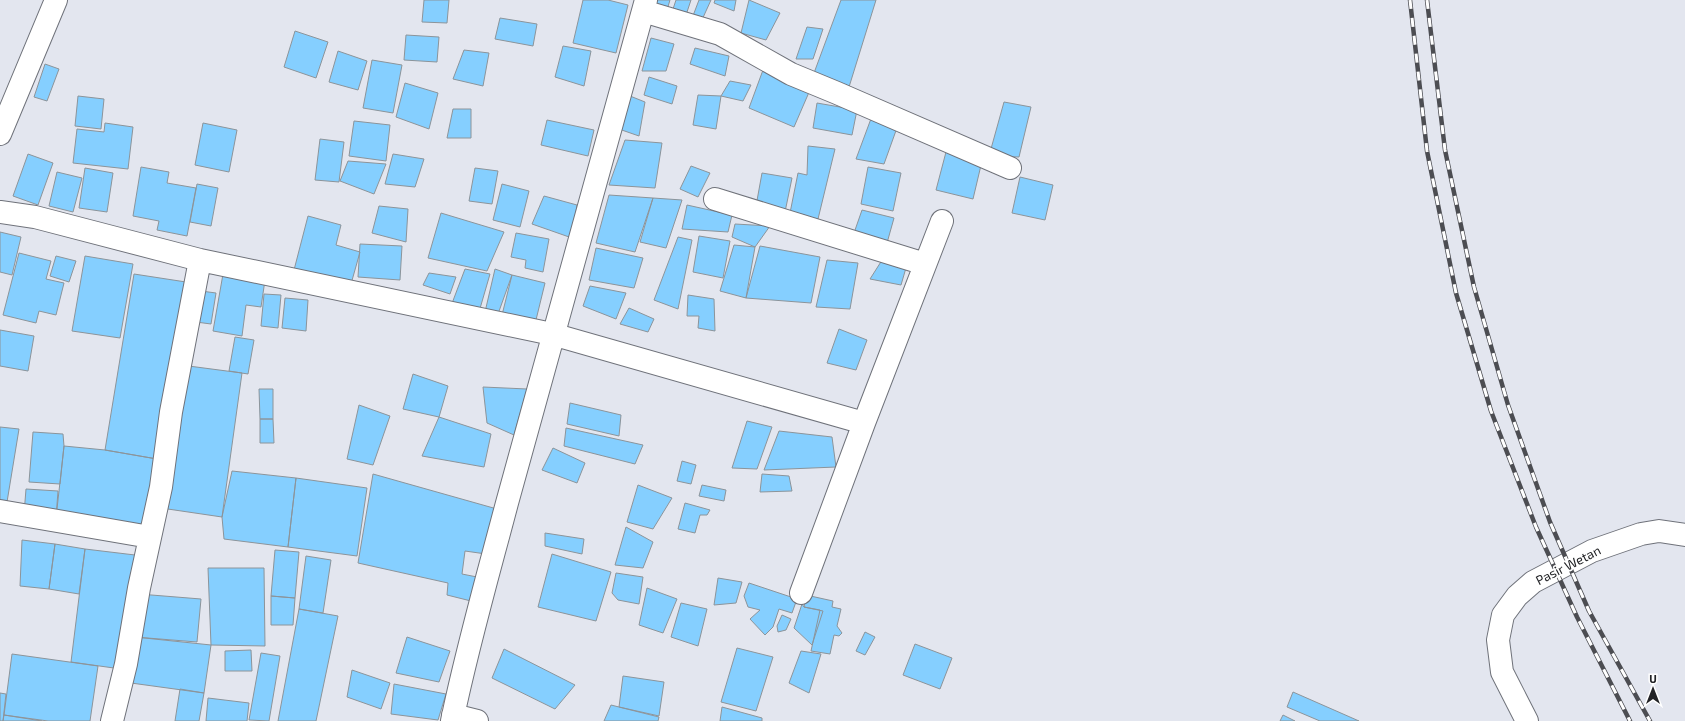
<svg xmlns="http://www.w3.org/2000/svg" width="1685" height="721" font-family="'Exo 2',sans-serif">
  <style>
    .building { fill: #85cfff; stroke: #8c949a }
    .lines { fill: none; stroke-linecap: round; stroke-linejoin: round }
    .minor-casing { stroke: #6f727a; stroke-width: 24 }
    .tertiary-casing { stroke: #6f727a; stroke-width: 24 }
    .minor { stroke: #fff; stroke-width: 22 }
    .tertiary { stroke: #fff; stroke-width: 22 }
    .rail-casing { stroke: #4c4d52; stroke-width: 4.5 }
    .rail { stroke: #fff; stroke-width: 3; stroke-dasharray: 9; stroke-linecap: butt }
    .labels { text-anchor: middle; stroke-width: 3.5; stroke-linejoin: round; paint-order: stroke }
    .street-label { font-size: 13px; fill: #222326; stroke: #fff }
  </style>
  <rect width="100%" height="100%" fill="#e3e6ef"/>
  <!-- building -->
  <path class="building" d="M 424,0 L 449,0 L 447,23 L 422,22 Z
    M 583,0 L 608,0 L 628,5 L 616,53 L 573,43 Z
    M 651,0 L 670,0 L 667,10 L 649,7 Z
    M 676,0 L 691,0 L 685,18 L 671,15 Z
    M 699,0 L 711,0 L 701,22 L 691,21 Z
    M 715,0 L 736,0 L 734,11 L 714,3 Z
    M 749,0 L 780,13 L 766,40 L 741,33 Z
    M 841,0 L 876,0 L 849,87 L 814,73 Z
    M 500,18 L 537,24 L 533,46 L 495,39 Z
    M 807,27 L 823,29 L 813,59 L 796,59 Z
    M 295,31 L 328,42 L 316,78 L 284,67 Z
    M 406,35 L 439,37 L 437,62 L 404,60 Z
    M 651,38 L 674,44 L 666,71 L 642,71 Z
    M 563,46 L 591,51 L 584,86 L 555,77 Z
    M 695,48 L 729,56 L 725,76 L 690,64 Z
    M 464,50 L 489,53 L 483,86 L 453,79 Z
    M 338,51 L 367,61 L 358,90 L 329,82 Z
    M 372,60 L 402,65 L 393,113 L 363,108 Z
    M 45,64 L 59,69 L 47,101 L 34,97 Z
    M 763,70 L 813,83 L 794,127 L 749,108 Z
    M 649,77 L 677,86 L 672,104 L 644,95 Z
    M 730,81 L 751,85 L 743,101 L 721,96 Z
    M 405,83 L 438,93 L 429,129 L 396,117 Z
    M 625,94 L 645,102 L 639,136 L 616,128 Z
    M 698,95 L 721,96 L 716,129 L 693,125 Z
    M 78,96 L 104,99 L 101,129 L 75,126 Z
    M 1004,102 L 1031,107 L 1019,157 L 989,156 Z
    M 817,103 L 857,110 L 852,135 L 813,128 Z
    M 453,109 L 471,109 L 471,138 L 447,138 Z
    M 872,116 L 898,125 L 884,164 L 856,159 Z
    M 547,120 L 594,130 L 588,156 L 541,145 Z
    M 354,121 L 390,125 L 386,161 L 349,156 Z
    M 105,123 L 133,127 L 128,169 L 73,163 L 77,129 L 104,132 Z
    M 203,123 L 237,130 L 229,172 L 195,165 Z
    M 320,139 L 344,142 L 339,182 L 315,180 Z
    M 625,140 L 662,143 L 655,188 L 609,185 Z
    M 808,146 L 835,149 L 818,219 L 789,218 L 798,173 L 807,175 Z
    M 946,152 L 982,161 L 973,199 L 936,190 Z
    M 28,154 L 53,163 L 38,205 L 13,196 Z
    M 393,154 L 424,159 L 415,187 L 385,184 Z
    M 348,161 L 386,164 L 374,194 L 340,181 Z
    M 691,166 L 710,173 L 698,197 L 680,189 Z
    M 141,167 L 169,172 L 167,183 L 196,188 L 187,236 L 157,230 L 159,221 L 133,216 Z
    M 868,167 L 901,173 L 893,211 L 861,204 Z
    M 85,168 L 113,173 L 107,212 L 79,208 Z
    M 475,168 L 498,171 L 492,204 L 469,201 Z
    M 57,172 L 82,178 L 73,212 L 49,206 Z
    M 762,173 L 792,178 L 785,212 L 756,206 Z
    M 1020,177 L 1053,185 L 1045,220 L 1012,213 Z
    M 197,184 L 218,188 L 211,226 L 190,222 Z
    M 502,184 L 529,191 L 520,227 L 493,220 Z
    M 609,195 L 653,198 L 635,252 L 596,243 Z
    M 544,196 L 577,205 L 572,238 L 532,224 Z
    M 653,198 L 682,200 L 666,248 L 640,242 Z
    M 687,205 L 732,215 L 728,232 L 682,229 Z
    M 379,206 L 408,209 L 406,242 L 372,233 Z
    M 862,210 L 894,218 L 887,243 L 854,233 Z
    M 441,213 L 504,232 L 487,271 L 428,258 Z
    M 308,216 L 341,225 L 336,245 L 360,252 L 351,284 L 294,270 Z
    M 735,224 L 770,226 L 755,247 L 732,237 Z
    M 0,232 L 21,237 L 12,275 L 0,272 Z
    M 516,233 L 549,239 L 543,272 L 525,268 L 526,260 L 511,257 Z
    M 699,236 L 730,241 L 723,278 L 693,272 Z
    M 678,237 L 692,240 L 678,309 L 654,300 Z
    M 360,244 L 402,246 L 400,280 L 358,277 Z
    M 734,245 L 755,247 L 746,298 L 720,291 Z
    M 760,246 L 820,257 L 811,303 L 746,298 Z
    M 596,248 L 643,258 L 634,288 L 589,280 Z
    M 19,253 L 51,261 L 46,279 L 64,283 L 56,315 L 39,311 L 36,323 L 3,315 Z
    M 56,256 L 76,261 L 69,282 L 50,276 Z
    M 85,256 L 133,264 L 120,338 L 72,331 Z
    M 884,257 L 908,261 L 901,285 L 870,279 Z
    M 827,260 L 858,263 L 850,309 L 816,307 Z
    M 465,269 L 490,274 L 479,312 L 451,306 Z
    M 495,269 L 512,275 L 498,314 L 485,312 Z
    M 429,273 L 456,277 L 450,294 L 423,285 Z
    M 134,274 L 186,282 L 157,459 L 105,450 Z
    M 223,274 L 265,280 L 261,307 L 246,305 L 242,336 L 213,331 Z
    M 512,275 L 545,283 L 535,324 L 502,315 Z
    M 590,286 L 626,293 L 616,319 L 583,306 Z
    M 201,291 L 216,293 L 211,324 L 196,322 Z
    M 264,294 L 281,295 L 278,328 L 261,326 Z
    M 688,295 L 714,299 L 715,331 L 698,328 L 699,316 L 687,316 Z
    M 285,298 L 308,300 L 306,331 L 282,328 Z
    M 629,308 L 654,319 L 648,332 L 620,324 Z
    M 839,329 L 867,340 L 856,370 L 827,363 Z
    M 0,330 L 34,336 L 28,371 L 0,366 Z
    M 235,337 L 254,340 L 248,374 L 229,371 Z
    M 181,365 L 242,373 L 222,517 L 161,508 Z
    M 413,374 L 448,386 L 439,417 L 403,409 Z
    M 483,387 L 527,389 L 514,435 L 487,423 Z
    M 259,389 L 273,389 L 273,419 L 260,419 Z
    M 570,403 L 621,415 L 619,436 L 567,424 Z
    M 359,405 L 390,416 L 373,465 L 347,459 Z
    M 439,417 L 491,434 L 484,467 L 422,456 Z
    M 260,419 L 273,419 L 274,443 L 260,443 Z
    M 747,421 L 772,427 L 757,469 L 732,468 Z
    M 0,427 L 19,429 L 7,502 L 0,501 Z
    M 566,428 L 643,445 L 635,464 L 564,446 Z
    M 779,431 L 832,437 L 836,467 L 764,470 Z
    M 33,432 L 63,434 L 64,446 L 60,484 L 29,482 Z
    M 64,446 L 105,450 L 157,459 L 147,528 L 56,518 Z
    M 553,448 L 585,463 L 577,483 L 542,470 Z
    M 682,461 L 696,465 L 691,484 L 677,481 Z
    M 232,471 L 296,478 L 288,547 L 224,539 L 222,517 Z
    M 373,474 L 497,509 L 486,554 L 465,551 L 462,574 L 477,577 L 471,601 L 447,595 L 448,583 L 358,563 Z
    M 762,474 L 789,476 L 792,491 L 760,492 Z
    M 296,478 L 367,488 L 357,556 L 288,547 Z
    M 638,485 L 672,498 L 653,529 L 627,522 Z
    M 702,485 L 726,490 L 724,501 L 699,496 Z
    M 26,489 L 58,491 L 56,518 L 24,514 Z
    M 685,503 L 710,510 L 707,515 L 700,515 L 695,533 L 678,529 Z
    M 626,527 L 653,542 L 643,568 L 615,565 Z
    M 545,533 L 584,539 L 582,554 L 545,546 Z
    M 22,540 L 55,544 L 49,589 L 20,586 Z
    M 55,544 L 85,549 L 79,594 L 49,589 Z
    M 85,549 L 135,555 L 121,669 L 71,662 Z
    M 275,550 L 299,552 L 295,598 L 271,596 Z
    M 552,554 L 611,572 L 596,621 L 538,607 Z
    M 306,556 L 331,560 L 323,613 L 299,609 Z
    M 208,568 L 264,568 L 265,646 L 211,645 Z
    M 616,573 L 643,577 L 639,604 L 618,600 L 612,593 Z
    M 718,578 L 742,582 L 736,603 L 714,605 Z
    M 749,583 L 797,599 L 792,613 L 779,609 L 773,627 L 765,635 L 750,619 L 760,610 L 748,607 L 744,596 Z
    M 647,588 L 677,599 L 663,633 L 639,625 Z
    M 139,594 L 201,599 L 197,642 L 135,637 Z
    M 806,595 L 833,601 L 832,607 L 841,609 L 837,626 L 842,633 L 839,636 L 834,635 L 830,654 L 811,651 L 820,610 L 804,607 Z
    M 271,596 L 295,598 L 293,625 L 271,625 Z
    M 681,603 L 707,609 L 698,646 L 671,637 Z
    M 802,604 L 804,607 L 823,611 L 812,645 L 794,628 Z
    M 299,609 L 338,616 L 316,721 L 278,721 Z
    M 782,615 L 791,619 L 786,630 L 778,632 L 777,626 Z
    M 865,632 L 875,637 L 865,655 L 856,651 Z
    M 135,637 L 211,645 L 204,693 L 131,683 Z
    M 407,637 L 450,651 L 439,682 L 396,673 Z
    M 915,644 L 952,658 L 940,689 L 903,675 Z
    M 737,648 L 773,657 L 756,711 L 721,702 Z
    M 504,649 L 575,685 L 555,709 L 492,678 Z
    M 251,650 L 252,671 L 225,671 L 225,651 Z
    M 801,651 L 821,654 L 809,693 L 789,683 Z
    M 261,653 L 280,656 L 269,721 L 249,720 Z
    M 12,654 L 98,666 L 90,721 L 48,721 L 4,715 Z
    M 352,670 L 390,683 L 381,709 L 347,697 Z
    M 623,676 L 664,682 L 659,716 L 619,707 Z
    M 394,684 L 446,694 L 438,720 L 391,714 Z
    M 180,689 L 204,693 L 199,721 L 175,721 Z
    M 1293,692 L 1359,721 L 1320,721 L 1287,707 Z
    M 0,693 L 6,694 L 3,721 L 0,721 Z
    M 208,698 L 249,703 L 247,721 L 206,721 Z
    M 611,705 L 659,717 L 658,721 L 604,721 Z
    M 722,707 L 762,718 L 762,721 L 720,721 Z
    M 4,715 L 42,721 L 3,721 Z
    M 1283,715 L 1295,721 L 1280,721 Z"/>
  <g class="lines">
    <!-- minor casing -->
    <g class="minor-casing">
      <path id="minor" d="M 643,11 L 720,34 L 791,74 L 837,93 L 1010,168
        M 0,134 L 56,0
        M 715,199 L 925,264
        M 0,212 L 35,217 L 200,260 L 552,334 L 864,423
        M 0,511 L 150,537
        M 801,593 L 864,423 L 942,221
        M 453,715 L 477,721
        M 112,721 L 126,664 L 139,588 L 161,487 L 171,412 L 200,260
        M 452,721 C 467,648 488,575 507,503 C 552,335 601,168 646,0"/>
    </g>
    <!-- tertiary casing -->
    <g class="tertiary-casing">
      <path id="tertiary" d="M 1527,721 L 1502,672 L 1498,640 L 1503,615 L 1517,596 L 1533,582 L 1592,551 L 1641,534 L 1659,531 L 1685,535"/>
    </g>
    <!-- minor -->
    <use href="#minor" class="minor"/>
    <!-- tertiary -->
    <use href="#tertiary" class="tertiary"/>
    <!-- rail casing -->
    <g class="rail-casing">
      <path id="rail" d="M 1410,0 L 1427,151 L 1456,293 L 1491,411 L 1536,527 L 1577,617 L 1630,721
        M 1427,0 L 1445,150 L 1474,287 L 1508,405 L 1550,522 L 1589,611 L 1650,721"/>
    </g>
    <!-- rail -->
    <use href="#rail" class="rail"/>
  </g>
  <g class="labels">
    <!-- street labels -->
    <g class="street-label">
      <text transform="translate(1568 565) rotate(-27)" y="5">Pasir Wetan</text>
    </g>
  </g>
  <!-- north arrow -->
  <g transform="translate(1653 689)" stroke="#ffffff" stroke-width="3" paint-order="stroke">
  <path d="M0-3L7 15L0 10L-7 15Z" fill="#222326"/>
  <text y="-6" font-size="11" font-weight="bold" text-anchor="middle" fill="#222326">U</text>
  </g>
</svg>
